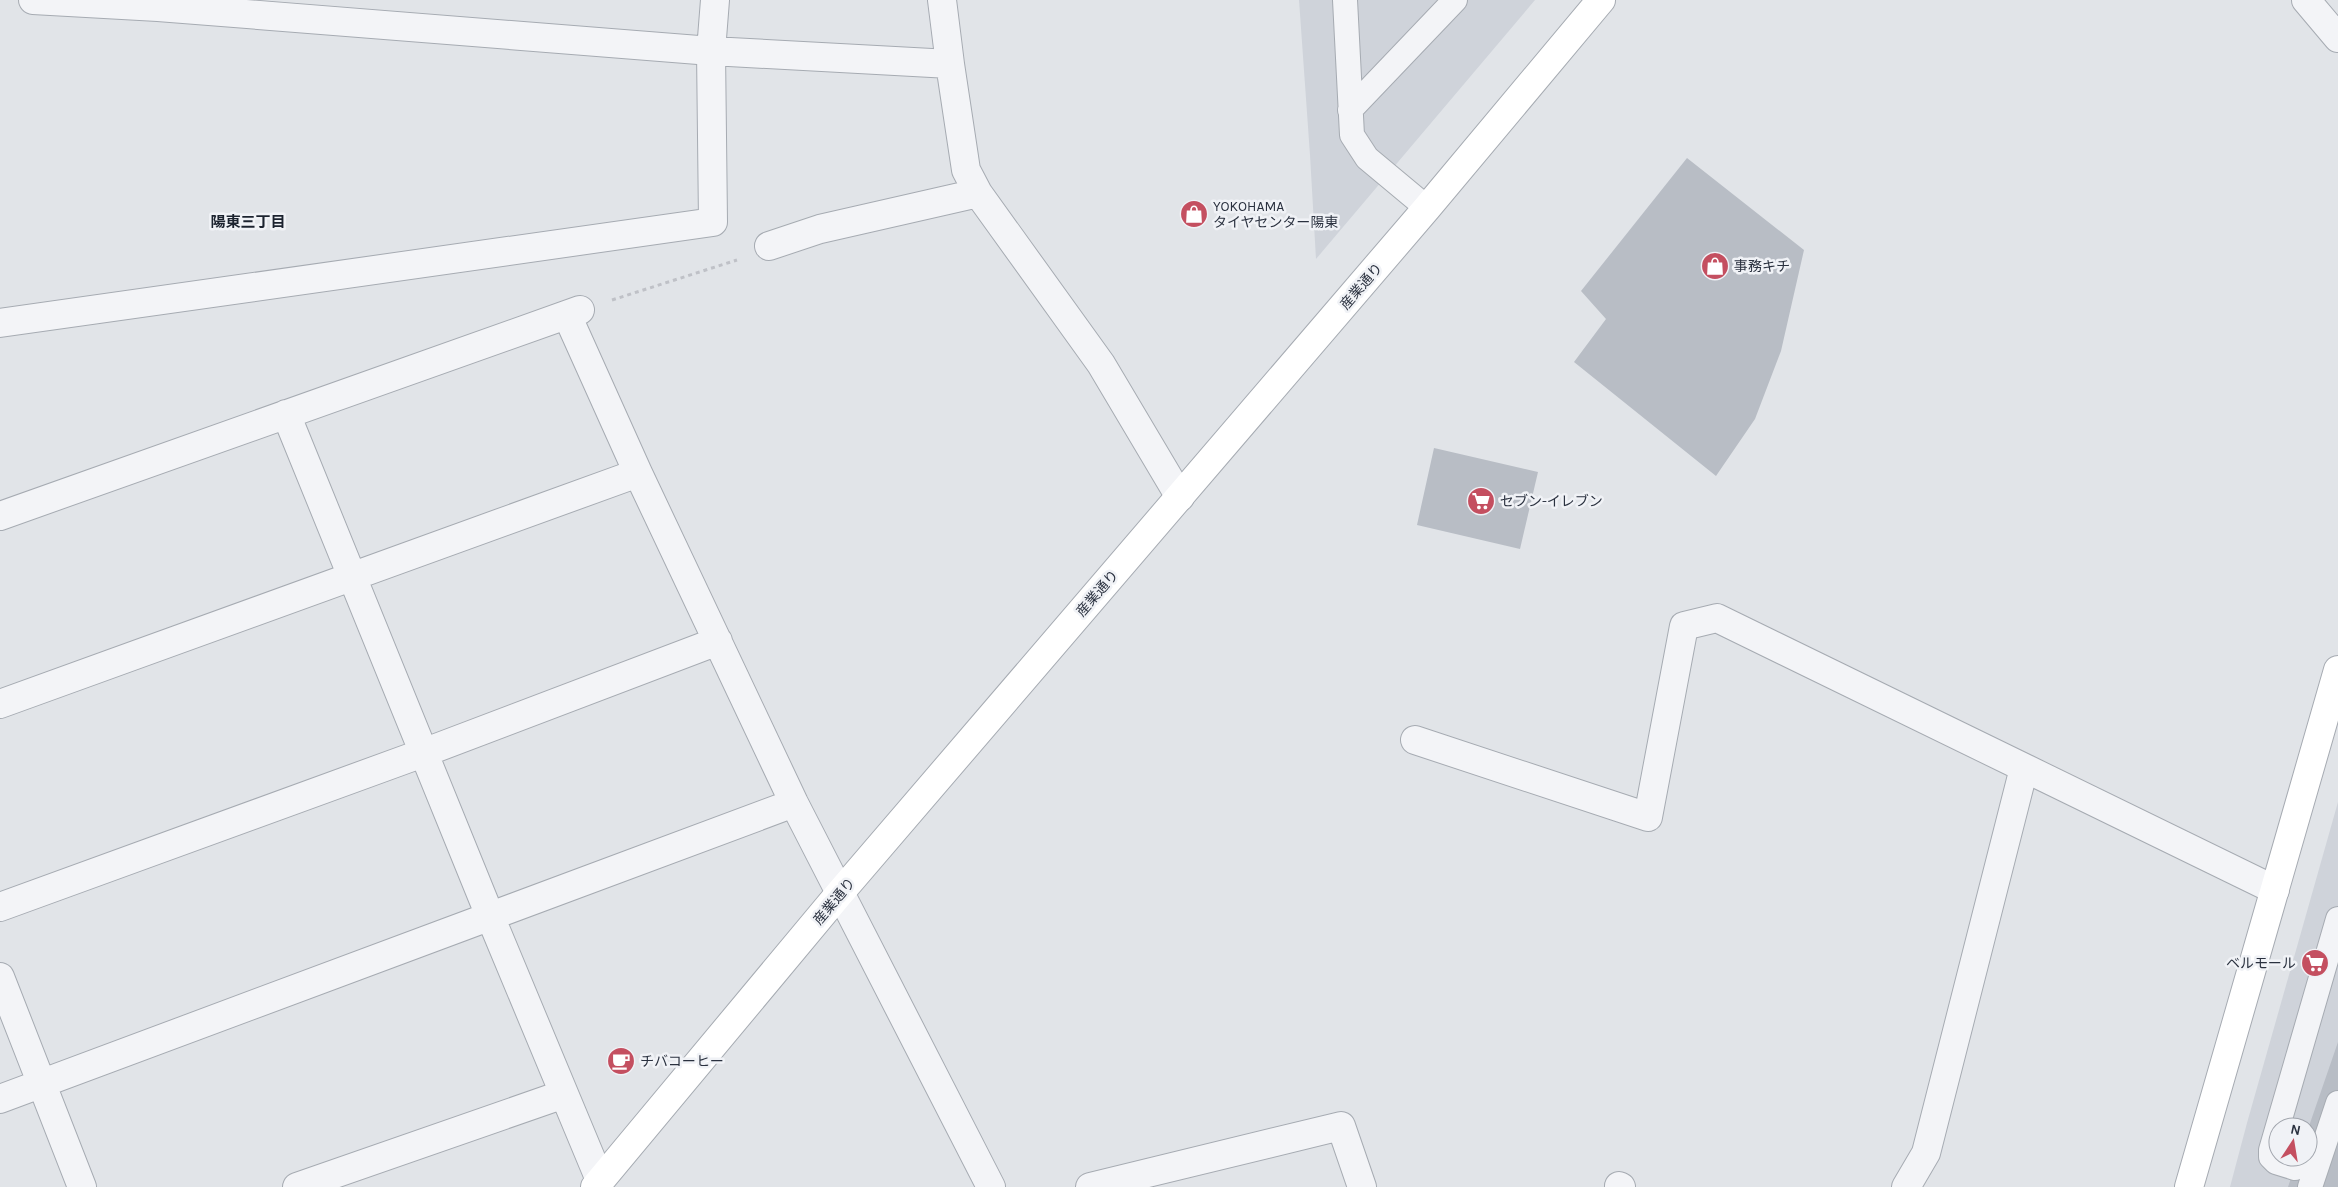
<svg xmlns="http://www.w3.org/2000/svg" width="2338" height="1187" font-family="Karla,'Noto Sans JP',sans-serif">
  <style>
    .built { fill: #cfd3da; fill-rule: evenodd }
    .building { fill: #b8bdc5 }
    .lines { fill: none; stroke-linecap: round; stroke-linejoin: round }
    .lane-casing { stroke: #a6abb2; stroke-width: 26 }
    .street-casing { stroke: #a6abb2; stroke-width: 30 }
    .secondary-casing { stroke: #a6abb2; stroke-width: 30 }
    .path { stroke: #bfc1c7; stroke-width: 3; stroke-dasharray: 4 4; stroke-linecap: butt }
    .lane { stroke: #f3f4f7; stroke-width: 24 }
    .street { stroke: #f3f4f7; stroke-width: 28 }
    .secondary { stroke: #fff; stroke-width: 28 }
    .labels { text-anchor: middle; stroke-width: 5; stroke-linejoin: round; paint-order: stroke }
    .poi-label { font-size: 14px; fill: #2a313f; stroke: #f0f2f6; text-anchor: start }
    .street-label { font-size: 14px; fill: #2a313f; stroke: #f0f2f6 }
    .neighbourhood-label { font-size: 15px; font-weight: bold; fill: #1c232f; stroke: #f0f2f6 }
  </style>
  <rect width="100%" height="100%" fill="#e1e4e8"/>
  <!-- built -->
  <path class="built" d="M 1299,0 L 1535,0 L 1316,259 L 1310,155 Z
    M 2338,802 L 2338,1187 L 2230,1187 L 2247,1123 ZM 2278,1127 L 2308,1127 L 2308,1157 L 2278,1157 Z"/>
  <!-- building -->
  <path class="building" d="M 1687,158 L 1804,250 L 1781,351 L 1755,419 L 1716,476 L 1574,362 L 1606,319 L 1581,291 Z
    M 1434,448 L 1538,472 L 1520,549 L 1417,525 Z
    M 2338,1042 L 2338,1187 L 2288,1187 L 2298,1157 L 2308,1157 L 2308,1129 Z"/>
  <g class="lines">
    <!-- lane casing -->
    <g class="lane-casing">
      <path id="lane" d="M 1345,0 L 1352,135 L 1367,158 L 1427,208
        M 1350,110 L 1455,0
        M 2295,1168 L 2276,1162 L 2271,1157 L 2271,1150 L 2338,919
        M 2310,1187 L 2338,1103"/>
    </g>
    <!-- street casing -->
    <g class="street-casing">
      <path id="street" d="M 33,0 L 158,7 L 711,51 L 950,64 L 966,170 L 978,193 L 1101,364 L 1180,497
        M 942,0 L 950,64
        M 2306,0 L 2338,38
        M 769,246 L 820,229 L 978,193
        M 567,315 L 638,473 L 794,803 L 991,1187
        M 0,323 L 713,222 L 711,51 L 715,0
        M 286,414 L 490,916 L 600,1180
        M 0,516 L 580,310
        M 0,704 L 638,473
        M 1415,740 L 1648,817 L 1684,626 L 1717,618 L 2275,890
        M 0,907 L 423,753 L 718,641
        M 0,977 L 82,1187
        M 0,1099 L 794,803
        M 1619,1186 L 1621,1187
        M 297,1187 L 564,1094
        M 1090,1187 L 1341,1126 L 1362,1187
        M 1906,1187 L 1926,1153 L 2024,768"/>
    </g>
    <!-- secondary casing -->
    <g class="secondary-casing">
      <path id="secondary" d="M 595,1187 L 839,894 L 1427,208 L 1601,0
        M 2189,1187 L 2338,670"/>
    </g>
    <!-- path -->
    <path class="path" d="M 612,300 L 737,260"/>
    <!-- lane -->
    <use href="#lane" class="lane"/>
    <!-- street -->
    <use href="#street" class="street"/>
    <!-- secondary -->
    <use href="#secondary" class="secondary"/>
  </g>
  <!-- icons -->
  <defs>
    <g id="shop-disc" transform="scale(1.4375)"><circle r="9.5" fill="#c44f60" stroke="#f0f2f6"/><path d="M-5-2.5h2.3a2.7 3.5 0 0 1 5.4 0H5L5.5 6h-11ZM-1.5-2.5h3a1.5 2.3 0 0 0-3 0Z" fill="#fff"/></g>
    <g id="supermarket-disc" transform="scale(1.4375)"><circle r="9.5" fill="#c44f60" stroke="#f0f2f6"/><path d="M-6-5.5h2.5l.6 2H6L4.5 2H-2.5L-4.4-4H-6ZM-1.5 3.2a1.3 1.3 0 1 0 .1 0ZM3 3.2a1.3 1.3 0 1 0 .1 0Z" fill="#fff"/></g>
    <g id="cafe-disc" transform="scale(1.4375)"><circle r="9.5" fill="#c44f60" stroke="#f0f2f6"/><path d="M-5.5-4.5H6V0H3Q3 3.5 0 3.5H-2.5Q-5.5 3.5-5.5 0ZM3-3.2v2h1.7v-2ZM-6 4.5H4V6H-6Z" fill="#fff"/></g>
  </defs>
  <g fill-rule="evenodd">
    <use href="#shop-disc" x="1194" y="214"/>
    <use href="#shop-disc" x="1715" y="266"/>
    <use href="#supermarket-disc" x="1481" y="501"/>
    <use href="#supermarket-disc" x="2315" y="963"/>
    <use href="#cafe-disc" x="621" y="1061"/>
  </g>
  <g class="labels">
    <!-- poi labels -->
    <g class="poi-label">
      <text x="1213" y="211">YOKOHAMA<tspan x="1213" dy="16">タイヤセンター陽東</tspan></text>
      <text x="1734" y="271">事務キチ</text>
      <text x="1500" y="506">セブン-イレブン</text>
      <text x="2296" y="968" text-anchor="end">ベルモール</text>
      <text x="640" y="1066">チバコーヒー</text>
    </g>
    <!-- street labels -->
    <g class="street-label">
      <text transform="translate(1361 286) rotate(-49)" y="5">産業通り</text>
      <text transform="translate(1097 593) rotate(-49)" y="5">産業通り</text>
      <text transform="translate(834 901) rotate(-50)" y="5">産業通り</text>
    </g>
    <!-- neighbourhood labels -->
    <g class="neighbourhood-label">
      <text x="248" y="227">陽東三丁目</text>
    </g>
  </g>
  <!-- north arrow -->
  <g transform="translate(2293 1142) rotate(12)"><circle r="24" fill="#f0f2f6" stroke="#a1a5ad"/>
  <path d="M0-4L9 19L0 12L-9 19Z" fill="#c44f60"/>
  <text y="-8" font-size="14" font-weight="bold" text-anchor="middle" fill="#2a313f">N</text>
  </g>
</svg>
